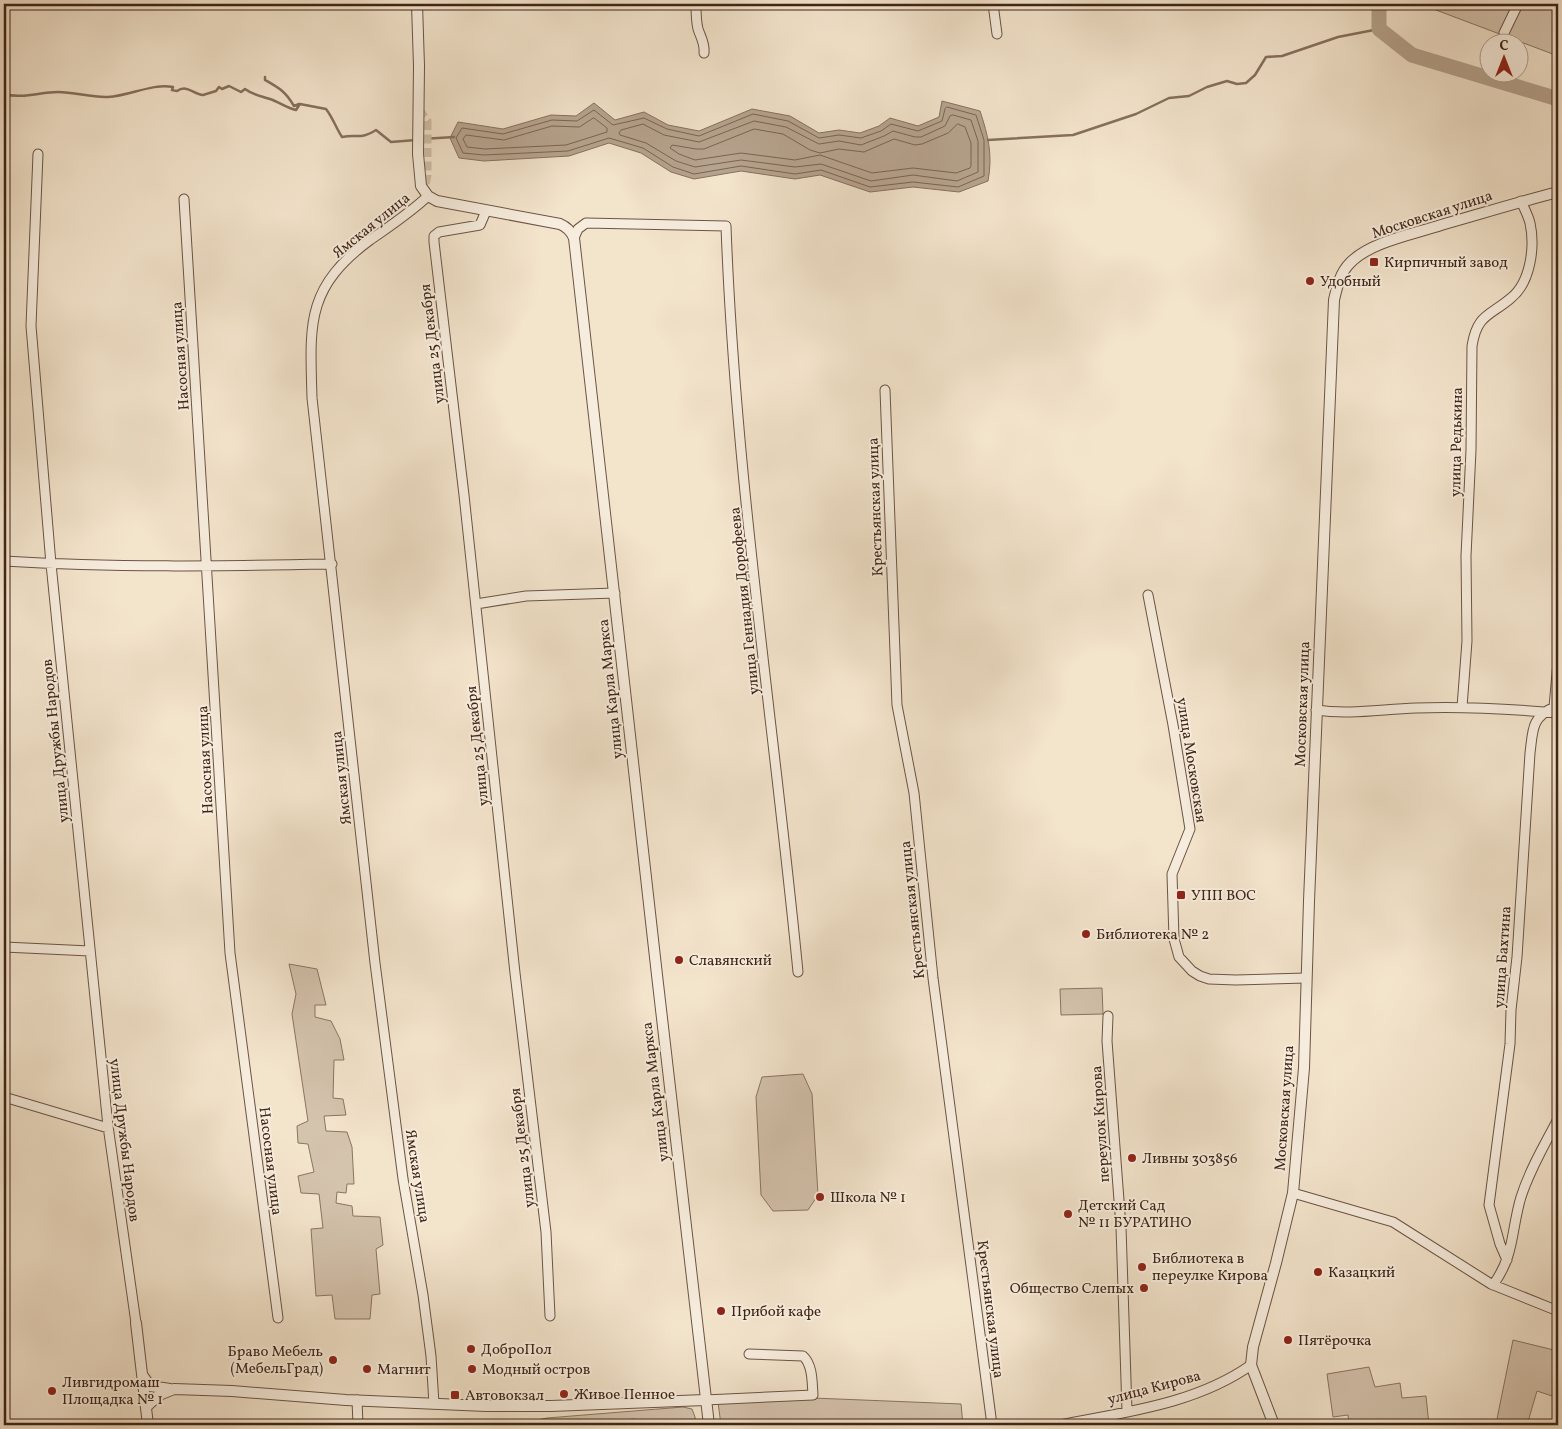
<svg xmlns="http://www.w3.org/2000/svg" width="1562" height="1429" font-family="Vollkorn,serif">
  <style>
    .green { fill: #d4c3ad; stroke: #8a7462 }
    .water { fill: #b6a38e; stroke: #86705e }
    .lines { fill: none; stroke-linecap: round; stroke-linejoin: round }
    .shore { stroke: #7a6452; stroke-width: 1 }
    .stream { stroke: #86705e; stroke-width: 2.5 }
    .river { stroke: #b6a38e; stroke-width: 15 }
    .minor-tunnel { stroke: #cfbea8; stroke-width: 9; stroke-dasharray: 9 4.5; stroke-linecap: butt }
    .minor-casing { stroke: #6c5444; stroke-width: 11 }
    .tertiary-casing { stroke: #6c5444; stroke-width: 12 }
    .minor { stroke: #f7edde; stroke-width: 9 }
    .tertiary { stroke: #f7edde; stroke-width: 10 }
    .poi-dot { fill: #8f2418; stroke: #f7edde; stroke-width: 2 }
    .labels { text-anchor: middle; stroke-width: 4; stroke-linejoin: round; paint-order: stroke }
    .street-label { font-size: 15px; fill: #3f2416; stroke: #f7edde }
    .poi-label { font-size: 15px; fill: #3f2416; stroke: #f7edde; text-anchor: start }
  </style>
  <rect width="100%" height="100%" fill="#f3e4cc"/>
  <filter id="stains"><feTurbulence type="fractalNoise" baseFrequency=".004" numOctaves="4"/><feColorMatrix values="0 0 0 0 .2 0 0 0 0 .09 0 0 0 0 .02 0 0 0 .5 -.17"/></filter>
  <radialGradient id="worn" r=".72"><stop offset=".6" stop-color="#630" stop-opacity="0"/><stop offset="1" stop-color="#630" stop-opacity=".3"/></radialGradient>
  <!-- green -->
  <path class="green" d="M 1420,4 L 1558,4 L 1558,56 Z
    M 289,964 L 317,969 L 326,1005 L 315,1005 L 315,1017 L 331,1021 L 340,1039 L 344,1060 L 334,1060 L 333,1098 L 343,1099 L 346,1115 L 324,1116 L 326,1131 L 347,1132 L 352,1147 L 354,1184 L 347,1184 L 346,1193 L 337,1192 L 336,1203 L 352,1206 L 353,1216 L 380,1217 L 383,1245 L 376,1249 L 380,1294 L 372,1295 L 370,1319 L 335,1319 L 332,1295 L 316,1296 L 311,1229 L 323,1228 L 319,1194 L 301,1193 L 298,1176 L 314,1172 L 308,1144 L 298,1143 L 297,1126 L 308,1121 L 292,1014 L 296,994 Z
    M 1102,988 L 1103,1014 L 1061,1015 L 1060,989 Z
    M 803,1074 L 812,1094 L 818,1195 L 808,1210 L 773,1211 L 761,1195 L 756,1097 L 762,1077 Z
    M 1513,1340 L 1558,1351 L 1558,1398 L 1537,1391 L 1527,1425 L 1498,1425 L 1497,1419 Z
    M 1369,1367 L 1375,1387 L 1400,1383 L 1402,1398 L 1426,1396 L 1429,1425 L 1349,1425 L 1348,1415 L 1333,1417 L 1327,1374 Z
    M 813,1398 L 961,1404 L 963,1425 L 982,1425 L 721,1425 L 718,1402 Z
    M 683,1407 L 692,1409 L 695,1417 L 696,1425 L 650,1425 L 650,1421 L 636,1422 L 634,1419 L 598,1423 L 585,1422 L 553,1424 L 551,1425 L 530,1425 L 531,1421 L 547,1418 Z"/>
  <!-- water -->
  <path class="water" d="M 942,101 L 980,111 C 988,135 993,155 988,181 L 959,192 L 913,187 L 870,192 L 820,175 L 795,179 L 741,171 L 694,179 L 671,172 L 641,153 L 609,143 L 569,156 L 484,161 L 459,158 L 450,138 L 458,122 L 503,129 L 551,115 L 576,116 L 594,103 L 615,120 L 644,112 L 668,125 L 699,131 L 752,109 L 790,116 L 819,133 L 839,130 L 860,133 L 879,126 L 890,118 L 918,126 L 939,117 Z"/>
  <g class="lines">
    <!-- shore -->
    <path class="shore" d="M 947,107 L 976,115 L 984,140 L 984,176 L 958,187 L 913,182 L 870,187 L 821,170 L 795,174 L 741,166 L 694,174 L 673,167 L 643,148 L 609,138 L 568,151 L 484,155 L 463,153 L 456,138 L 462,128 L 503,134 L 552,120 L 577,121 L 594,110 L 613,125 L 644,118 L 667,129 L 699,136 L 753,114 L 788,121 L 819,138 L 839,135 L 861,138 L 881,131 L 891,124 L 918,131 L 942,121 L 945,109 Z
      M 953,115 L 971,120 L 978,141 L 978,172 L 957,181 L 913,175 L 871,181 L 821,164 L 795,167 L 741,160 L 695,167 L 676,161 L 646,143 L 620,135 L 619,133 L 621,130 L 643,124 L 664,135 L 699,142 L 754,121 L 786,127 L 819,144 L 839,141 L 861,145 L 884,136 L 893,131 L 915,137 L 921,137 L 945,126 L 950,116 Z
      M 594,118 L 607,128 L 607,132 L 566,145 L 485,149 L 467,147 L 463,139 L 466,135 L 504,140 L 552,126 L 579,127 Z
      M 958,124 L 965,127 L 971,143 L 971,166 L 970,168 L 956,173 L 913,168 L 872,173 L 820,155 L 795,160 L 741,153 L 695,160 L 679,154 L 670,148 L 672,145 L 696,149 L 704,149 L 754,129 L 783,134 L 810,150 L 820,153 L 839,149 L 864,152 L 894,139 L 915,145 L 922,144 L 948,133 Z"/>
    <!-- stream -->
    <path class="stream" d="M 265,77 L 265,80 C 279,88 285,91 294,106 L 299,104
      M 4,94 C 22,99 40,92 58,92 C 75,92 92,98 108,97 C 130,96 152,83 173,87 L 172,90 L 177,91 C 187,84 193,94 203,95 L 216,91 L 219,87 L 222,89 L 229,86 L 241,92 L 245,89 C 253,95 261,96 270,99 C 279,102 287,108 296,110 L 300,104 L 326,109 C 333,118 336,128 342,137 C 358,134 360,140 376,130 L 391,142 L 416,140
      M 422,139 L 454,137
      M 988,140 L 1073,135 L 1136,114 L 1169,98 L 1189,96 L 1207,87 L 1227,81 L 1237,84 L 1246,83 L 1255,75 L 1266,57 L 1282,56 L 1338,37 L 1379,29"/>
    <!-- river -->
    <path class="river" d="M 1379,4 L 1379,29 L 1412,55 L 1558,99"/>
    <!-- minor-tunnel -->
    <path class="minor-tunnel" d="M 419,110 L 427,121 L 427,175 L 424,191"/>
    <!-- minor casing -->
    <g class="minor-casing">
      <path id="minor" d="M 696,4 C 696,12 696,21 698,29 C 701,38 705,43 704,53
        M 993,4 L 997,34
        M 1504,33 L 1518,4
        M 38,154 L 31,326 L 51,564 L 108,1126 L 136,1323
        M 428,196 C 410,213 390,226 370,240 C 305,288 310,325 312,398 L 375,963 L 403,1179 L 423,1295 L 431,1356 L 434,1404
        M 184,199 L 230,953 L 278,1318
        M 486,211 L 480,225 L 439,232 L 434,236 L 434,242 L 464,495 L 515,973 L 546,1232 L 550,1316
        M 574,238 L 578,229 L 586,223 L 726,226 C 735,476 774,724 798,972
        M 885,390 L 897,705 L 914,793 L 933,978 L 992,1425
        M 4,561 C 113,568 222,566 332,564
        M 1148,595 L 1173,725 L 1190,829 L 1172,874 L 1174,939 L 1179,957 L 1192,971 L 1200,976 L 1209,979 L 1236,980 L 1306,978
        M 476,604 L 526,596 L 615,593
        M 1462,707 L 1467,641 L 1466,556 L 1471,450 L 1472,346 C 1477,314 1490,316 1511,298 C 1531,282 1535,246 1530,223 C 1528,215 1524,208 1521,201
        M 1316,710 C 1350,715 1382,709 1416,708 C 1464,706 1511,709 1558,713
        M 4,947 L 90,951
        M 1108,1016 L 1107,1041 L 1121,1227 L 1127,1411
        M 4,1097 L 108,1128
        M 1293,1193 L 1393,1222 L 1491,1284 L 1558,1311
        M 1507,1260 L 1500,1244 L 1489,1205 L 1510,1044 L 1511,1010 L 1517,957 L 1530,753 C 1533,730 1531,718 1554,707 L 1558,662
        M 1493,1285 C 1515,1255 1511,1230 1521,1197 C 1530,1169 1545,1144 1558,1119
        M 357,1400 L 358,1425
        M 705,1400 L 813,1395 C 812,1383 813,1365 803,1356 L 749,1354
        M 1060,1425 C 1125,1412 1196,1404 1251,1365"/>
    </g>
    <!-- tertiary casing -->
    <g class="tertiary-casing">
      <path id="tertiary" d="M 417,4 L 419,66 L 418,154 L 421,186 L 428,196 L 437,201 L 560,224 C 567,227 571,231 574,238 L 657,975 L 709,1425
        M 136,1323 L 148,1425
        M 143,1376 L 150,1386 L 170,1389
        M 146,1407 L 159,1395 L 174,1389 L 232,1391 L 346,1400 L 486,1406 L 551,1406 L 705,1400
        M 1274,1425 L 1251,1365 L 1253,1347 L 1276,1263 L 1293,1193 L 1304,1068 L 1309,901 L 1334,300 C 1337,287 1340,273 1350,263 C 1370,242 1414,234 1441,225 C 1480,214 1519,202 1558,192"/>
    </g>
    <!-- minor -->
    <use href="#minor" class="minor"/>
    <!-- tertiary -->
    <use href="#tertiary" class="tertiary"/>
  </g>
  <!-- markers -->
  <g class="poi-dot">
    <rect x="1369" y="257" width="10" height="10" rx="2.5"/>
    <circle cx="1310" cy="281" r="5"/>
    <rect x="1176" y="890" width="10" height="10" rx="2.5"/>
    <circle cx="1086" cy="934" r="5"/>
    <circle cx="679" cy="960" r="5"/>
    <circle cx="1132" cy="1158" r="5"/>
    <circle cx="820" cy="1197" r="5"/>
    <circle cx="1068" cy="1214" r="5"/>
    <circle cx="1142" cy="1267" r="5"/>
    <circle cx="1318" cy="1272" r="5"/>
    <circle cx="1144" cy="1288" r="5"/>
    <circle cx="721" cy="1311" r="5"/>
    <circle cx="1288" cy="1340" r="5"/>
    <circle cx="471" cy="1349" r="5"/>
    <circle cx="333" cy="1360" r="5"/>
    <circle cx="367" cy="1369" r="5"/>
    <circle cx="472" cy="1369" r="5"/>
    <circle cx="52" cy="1391" r="5"/>
    <circle cx="564" cy="1394" r="5"/>
    <rect x="450" y="1390" width="10" height="10" rx="2.5"/>
  </g>
  <g class="labels">
    <!-- street labels -->
    <g class="street-label">
      <text transform="translate(1432 214) rotate(-18)" y="5">Московская улица</text>
      <text transform="translate(371 225) rotate(-39)" y="5">Ямская улица</text>
      <text transform="translate(432 344) rotate(-97)" y="5">улица 25 Декабря</text>
      <text transform="translate(180 356) rotate(-94)" y="5">Насосная улица</text>
      <text transform="translate(1456 442) rotate(-89)" y="5">улица Редькина</text>
      <text transform="translate(875 507) rotate(-92)" y="5">Крестьянская улица</text>
      <text transform="translate(744 601) rotate(-96)" y="5">улица Геннадия Дорофеева</text>
      <text transform="translate(610 689) rotate(-96)" y="5">улица Карла Маркса</text>
      <text transform="translate(1302 704) rotate(-88)" y="5">Московская улица</text>
      <text transform="translate(55 741) rotate(-96)" y="5">улица Дружбы Народов</text>
      <text transform="translate(477 746) rotate(-96)" y="5">улица 25 Декабря</text>
      <text transform="translate(205 760) rotate(-93)" y="5">Насосная улица</text>
      <text transform="translate(1192 760) rotate(81)" y="5">улица Московская</text>
      <text transform="translate(341 778) rotate(-96)" y="5">Ямская улица</text>
      <text transform="translate(912 910) rotate(-96)" y="5">Крестьянская улица</text>
      <text transform="translate(1502 957) rotate(-86)" y="5">улица Бахтина</text>
      <text transform="translate(655 1092) rotate(-97)" y="5">улица Карла Маркса</text>
      <text transform="translate(1284 1108) rotate(-86)" y="5">Московская улица</text>
      <text transform="translate(1100 1124) rotate(-94)" y="5">переулок Кирова</text>
      <text transform="translate(125 1140) rotate(83)" y="5">улица Дружбы Народов</text>
      <text transform="translate(522 1148) rotate(-97)" y="5">улица 25 Декабря</text>
      <text transform="translate(271 1161) rotate(83)" y="5">Насосная улица</text>
      <text transform="translate(418 1176) rotate(81)" y="5">Ямская улица</text>
      <text transform="translate(991 1309) rotate(83)" y="5">Крестьянская улица</text>
      <text transform="translate(1154 1387) rotate(-15)" y="5">улица Кирова</text>
    </g>
    <!-- poi labels -->
    <g class="poi-label">
      <text x="1384" y="267">Кирпичный завод</text>
      <text x="1320" y="286">Удобный</text>
      <text x="1191" y="900">УПП ВОС</text>
      <text x="1096" y="939">Библиотека № 2</text>
      <text x="689" y="965">Славянский</text>
      <text x="1142" y="1163">Ливны 303856</text>
      <text x="830" y="1202">Школа № 1</text>
      <text x="1078" y="1210">Детский Сад<tspan x="1078" dy="17">№ 11 БУРАТИНО</tspan></text>
      <text x="1152" y="1263">Библиотека в<tspan x="1152" dy="17">переулке Кирова</tspan></text>
      <text x="1328" y="1277">Казацкий</text>
      <text x="1134" y="1293" text-anchor="end">Общество Слепых</text>
      <text x="731" y="1316">Прибой кафе</text>
      <text x="1298" y="1345">Пятёрочка</text>
      <text x="481" y="1354">ДоброПол</text>
      <text x="323" y="1356" text-anchor="end">Браво Мебель<tspan x="323" dy="17">(МебельГрад)</tspan></text>
      <text x="377" y="1374">Магнит</text>
      <text x="482" y="1374">Модный остров</text>
      <text x="62" y="1387">Ливгидромаш<tspan x="62" dy="17">Площадка № 1</tspan></text>
      <text x="574" y="1399">Живое Пенное</text>
      <text x="465" y="1400">Автовокзал</text>
    </g>
  </g>
  <!-- margin -->
  <rect width="1562" height="1429" fill="none" stroke="#f3e4cc" stroke-width="20"/>
  <rect x="5" y="5" width="1552" height="1419" fill="none" stroke="#3f2416" stroke-width="2.5"/>
  <rect x="10" y="10" width="1542" height="1409" fill="none" stroke="#3f2416"/>
  <!-- north arrow -->
  <g transform="translate(1504 58)"><circle r="24" fill="#f7edde" stroke="#ad9d8e"/>
  <path d="M0-4L9 19L0 12L-9 19Z" fill="#8f2418"/>
  <text y="-8" font-size="14" font-weight="bold" text-anchor="middle" fill="#3f2416">С</text>
  </g>
  <rect width="100%" height="100%" filter="url(#stains)"/>
  <rect width="100%" height="100%" fill="url(#worn)"/>
</svg>
